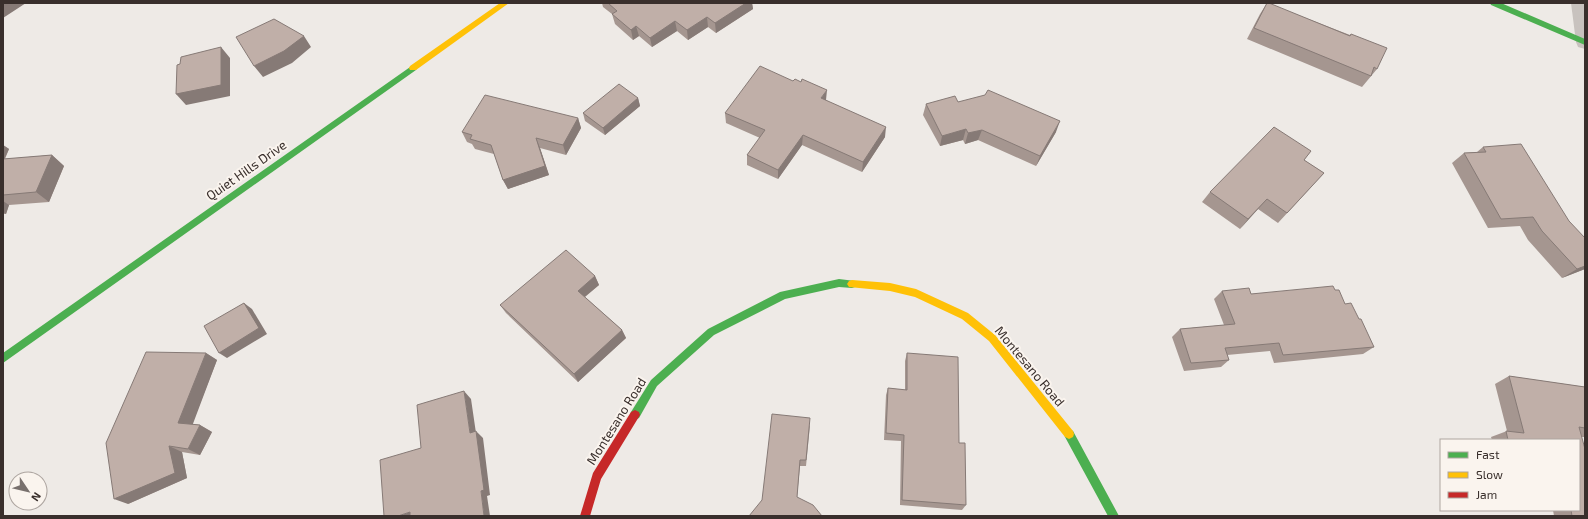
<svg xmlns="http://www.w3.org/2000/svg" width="1588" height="519" font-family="'Exo 2',sans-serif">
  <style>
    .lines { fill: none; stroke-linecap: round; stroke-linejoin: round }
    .street { fill: #c8c2be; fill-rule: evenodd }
    .fast { fill: #4caf50; fill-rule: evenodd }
    .slow { fill: #ffc107; fill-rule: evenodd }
    .jam { fill: #c62828; fill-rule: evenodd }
    .wall { fill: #a59690 }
    .shaded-wall { fill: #867a76 }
    .building { fill: #c0afa8; stroke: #867a76 }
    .labels { text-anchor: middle; stroke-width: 4; stroke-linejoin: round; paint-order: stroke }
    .street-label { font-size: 13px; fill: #392f2c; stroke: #faf4ee }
  </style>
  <rect width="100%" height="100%" fill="#eeeae6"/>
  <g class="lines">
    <!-- street -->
    <path class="street" d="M 1571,3 L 1585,3 L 1585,49 L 1578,47 L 1576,42 Z"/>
    <!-- fast -->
    <path class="fast" d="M 1490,3 L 1501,3 L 1585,39 L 1585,45 L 1491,5 Z
      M 413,65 L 417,68 L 416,70 L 3,363 L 3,353 Z
      M 839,279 L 855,281 L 857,284 L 855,287 L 852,288 L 839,287 L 785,299 L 714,335 L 657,386 L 639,418 L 635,420 L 631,418 L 630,415 L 631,412 L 651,380 L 708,329 L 780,292 Z
      M 1069,429 L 1073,431 L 1119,516 L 1108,516 L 1065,437 L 1064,434 L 1065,431 Z"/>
    <!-- slow -->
    <path class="slow" d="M 500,3 L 509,3 L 416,70 L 410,70 L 409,68 L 410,66 Z
      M 852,280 L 890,283 L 916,289 L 968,313 L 995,335 L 1073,431 L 1074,434 L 1073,437 L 1069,439 L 1065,437 L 989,341 L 962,319 L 915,297 L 890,291 L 849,287 L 847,284 L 849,281 Z"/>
    <!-- jam -->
    <path class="jam" d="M 635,410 L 639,412 L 640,415 L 601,479 L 590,516 L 580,516 L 593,473 L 631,412 Z"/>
  </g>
  <!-- wall -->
  <path class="wall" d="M 602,3 L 752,3 L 753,9 L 716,33 L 708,27 L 688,40 L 677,31 L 652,47 L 639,36 L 633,40 L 615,24 L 612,14 L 603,7 Z
    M 1267,3 L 1350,35 L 1351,34 L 1377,69 L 1362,87 L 1247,39 L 1260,14 Z
    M 638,98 L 640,106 L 605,135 L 585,121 L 583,113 Z
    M 826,100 L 885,137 L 862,172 L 802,145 L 778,179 L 747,165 L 747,155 L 760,138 L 726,123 L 725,113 Z
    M 958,102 L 1056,132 L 1036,166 L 978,140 L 965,144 L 963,140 L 940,146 L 923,115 L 926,104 Z
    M 578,118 L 581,128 L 566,155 L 540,148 L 549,175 L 508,189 L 503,180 L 494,154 L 475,149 L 472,144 L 467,142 L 462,132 Z
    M 3,145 L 9,149 L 5,159 L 52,155 L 64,166 L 49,202 L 9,205 L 6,214 L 3,214 Z
    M 1483,147 L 1585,269 L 1562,278 L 1528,240 L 1520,226 L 1488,228 L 1452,163 L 1464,153 L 1477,152 Z
    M 1311,151 L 1304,160 L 1324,173 L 1278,223 L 1258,209 L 1240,229 L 1202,202 L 1210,192 Z
    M 595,276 L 599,285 L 585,297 L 622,330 L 626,338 L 578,382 L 506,313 L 500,305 Z
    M 1335,290 L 1345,304 L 1359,319 L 1374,347 L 1363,354 L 1274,363 L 1270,351 L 1227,355 L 1229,360 L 1221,367 L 1184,371 L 1172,337 L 1180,329 L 1224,325 L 1214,299 L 1222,291 L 1251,294 Z
    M 206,353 L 217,360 L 192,424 L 200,425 L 212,432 L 200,455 L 182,452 L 187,478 L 128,504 Z
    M 907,353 L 959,443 L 966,505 L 962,510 L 900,505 L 901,441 L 884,440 L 886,395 L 888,388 L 905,390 L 905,361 Z
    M 1509,376 L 1585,387 L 1585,437 L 1581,437 L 1585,516 L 1554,516 L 1553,510 L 1579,510 L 1579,440 L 1492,440 L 1491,437 L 1507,431 L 1495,384 Z
    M 810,425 L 806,466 L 800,466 L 797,497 L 762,500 Z"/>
  <!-- shaded-wall -->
  <path class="shaded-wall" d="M 3,3 L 26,3 L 3,18 Z
    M 746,3 L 752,3 L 753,9 L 716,33 L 715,23 Z
    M 707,17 L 708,27 L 688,40 L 687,30 Z
    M 675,21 L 677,31 L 652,47 L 650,38 Z
    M 636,26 L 639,36 L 633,40 L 631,30 Z
    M 304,36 L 311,47 L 292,63 L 263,77 L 254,66 Z
    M 221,47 L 230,58 L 230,96 L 186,105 L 176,94 Z
    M 827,90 L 826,100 L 821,109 L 821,98 Z
    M 638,98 L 640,106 L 605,135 L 603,128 Z
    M 578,118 L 581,128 L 566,155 L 563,145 Z
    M 1060,121 L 1056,132 L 1036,166 L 1040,156 Z
    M 886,127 L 885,137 L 862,172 L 863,162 Z
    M 966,129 L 963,140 L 940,146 L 942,136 Z
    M 982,130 L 978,140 L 965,144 L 968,133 Z
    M 803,135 L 802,145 L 778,179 L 778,170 Z
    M 536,138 L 540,148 L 549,175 L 508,189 L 503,180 Z
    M 3,145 L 9,149 L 3,162 Z
    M 52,155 L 64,166 L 49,202 L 36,192 Z
    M 1267,199 L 1240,229 L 1248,219 Z
    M 3,201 L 9,205 L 6,214 L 3,212 Z
    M 1585,266 L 1585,269 L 1562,278 L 1577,269 Z
    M 595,276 L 599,285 L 582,299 L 578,291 Z
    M 244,303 L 252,309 L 267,334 L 227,358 L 219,353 Z
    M 622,330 L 626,338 L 578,382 L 574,374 Z
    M 206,353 L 217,360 L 191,429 L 178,423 Z
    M 464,391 L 471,399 L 477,440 L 470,433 Z
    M 200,425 L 212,432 L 200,455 L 188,449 Z
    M 476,431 L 483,438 L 490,495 L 487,496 L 490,516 L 484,516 L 481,491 Z
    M 169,446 L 182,452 L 187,478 L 128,504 L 114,499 Z
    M 410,512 L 416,516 L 398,516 Z"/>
  <!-- building -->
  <path class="building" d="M 608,3 L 746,3 L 715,23 L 707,17 L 687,30 L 675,21 L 650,38 L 636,26 L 631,30 L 612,14 L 617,11 Z
    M 1267,3 L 1269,3 L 1350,36 L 1351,34 L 1387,48 L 1377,69 L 1374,67 L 1371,76 L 1254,28 Z
    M 274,19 L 304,36 L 284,51 L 254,66 L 236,37 Z
    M 221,47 L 221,85 L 176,94 L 177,65 L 180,64 L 181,57 Z
    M 760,66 L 793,81 L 795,79 L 801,82 L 802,79 L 827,90 L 821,98 L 886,127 L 863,162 L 803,135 L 778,170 L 747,155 L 765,130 L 725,113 Z
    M 619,84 L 638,98 L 603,128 L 583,113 Z
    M 988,90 L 1060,121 L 1040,156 L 982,130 L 968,133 L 966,129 L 942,136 L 926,104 L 955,96 L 958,102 L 985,95 Z
    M 485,95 L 578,118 L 563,145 L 536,138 L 545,166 L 503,180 L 491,145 L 470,139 L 472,135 L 462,132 Z
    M 1274,127 L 1311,151 L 1304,160 L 1324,173 L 1287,213 L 1267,199 L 1248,219 L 1210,192 Z
    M 1521,144 L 1569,221 L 1585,238 L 1585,266 L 1577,269 L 1542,231 L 1533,217 L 1501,219 L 1464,153 L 1486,152 L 1483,147 Z
    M 52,155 L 36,192 L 3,195 L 3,159 Z
    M 566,250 L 595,276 L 578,291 L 622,330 L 574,374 L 500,305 Z
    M 1333,286 L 1335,290 L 1339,290 L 1345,304 L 1351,303 L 1359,319 L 1361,319 L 1374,347 L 1283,355 L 1279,343 L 1225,348 L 1229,360 L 1191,363 L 1180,329 L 1235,324 L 1222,291 L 1249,288 L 1251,294 Z
    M 244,303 L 259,328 L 219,353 L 204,326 Z
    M 146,352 L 206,353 L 178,423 L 200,425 L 188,449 L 169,446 L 175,473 L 114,499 L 106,443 Z
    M 907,353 L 958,357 L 959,443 L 965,443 L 966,505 L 902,500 L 904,435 L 886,433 L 888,388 L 907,390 Z
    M 1509,376 L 1585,387 L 1585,428 L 1579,427 L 1585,449 L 1585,516 L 1572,516 L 1571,510 L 1579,510 L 1579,440 L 1508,440 L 1506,431 L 1524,433 Z
    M 464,391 L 470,433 L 476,431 L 484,490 L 481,491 L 484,516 L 410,516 L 410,512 L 398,516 L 384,516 L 380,460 L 421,448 L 417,405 Z
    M 772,414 L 810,418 L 806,460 L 800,460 L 797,497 L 813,505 L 822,516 L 749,516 L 762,500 Z"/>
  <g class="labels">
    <!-- street labels -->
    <g class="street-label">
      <text transform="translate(246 170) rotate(-35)" y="5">Quiet Hills Drive</text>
      <text transform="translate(1030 366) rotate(50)" y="5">Montesano Road</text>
      <text transform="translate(616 421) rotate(-58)" y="5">Montesano Road</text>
    </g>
  </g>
  <!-- border -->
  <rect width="1588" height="519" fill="none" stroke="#392f2c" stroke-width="8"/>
  <!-- legend -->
  <rect x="1440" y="439" width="140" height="72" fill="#faf4ee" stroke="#ada5a0"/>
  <rect x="1448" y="452" width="20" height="6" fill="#4caf50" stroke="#ada5a0"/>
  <text x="1476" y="459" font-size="12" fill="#392f2c">Fast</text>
  <rect x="1448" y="472" width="20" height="6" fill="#ffc107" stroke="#ada5a0"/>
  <text x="1476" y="479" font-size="12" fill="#392f2c">Slow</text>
  <rect x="1448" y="492" width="20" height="6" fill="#c62828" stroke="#ada5a0"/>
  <text x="1476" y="499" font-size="12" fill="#392f2c">Jam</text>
  <!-- north arrow -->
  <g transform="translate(28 491) rotate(125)"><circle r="19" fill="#faf4ee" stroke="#ada5a0"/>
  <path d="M0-3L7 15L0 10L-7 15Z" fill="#78706d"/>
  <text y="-6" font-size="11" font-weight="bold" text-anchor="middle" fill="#392f2c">N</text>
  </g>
</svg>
